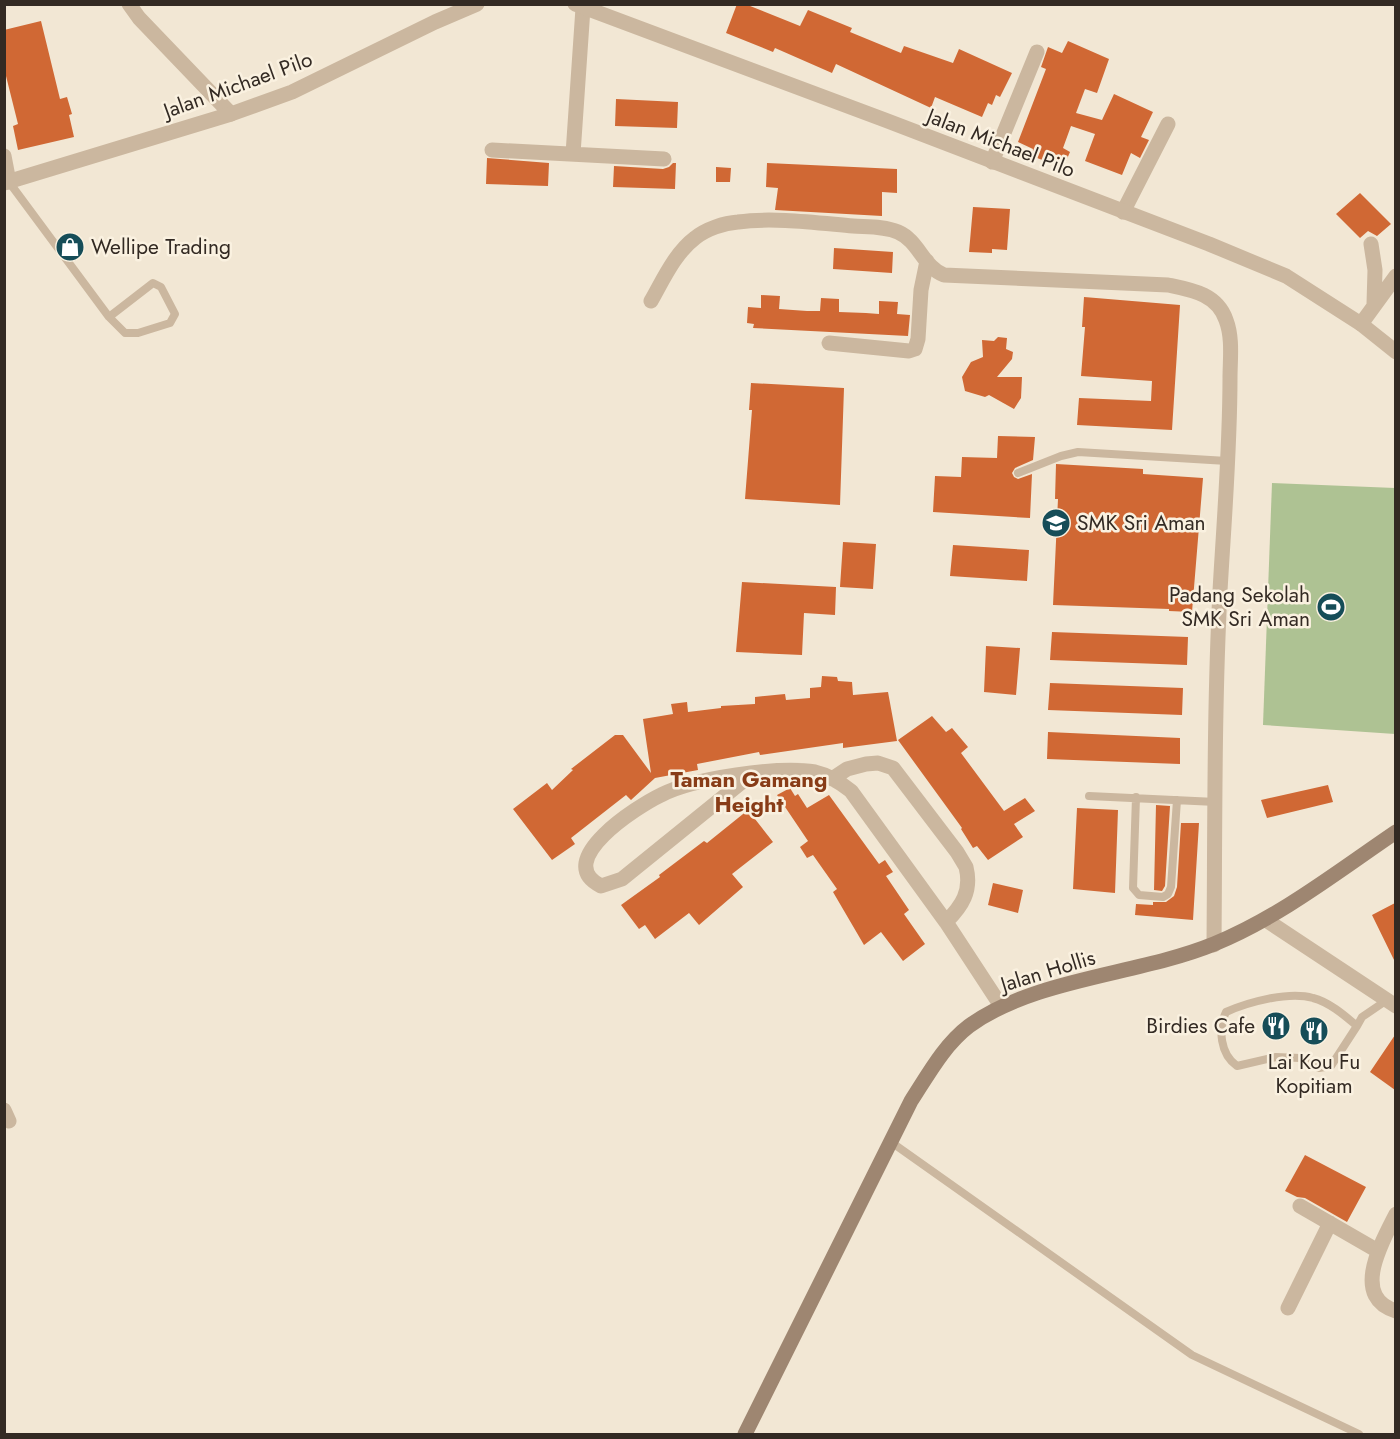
<svg xmlns="http://www.w3.org/2000/svg" width="1400" height="1439" font-family="Jost,sans-serif">
  <style>
    .green { fill: #aec293 }
    .building { fill: #d06834 }
    .lines { fill: none; stroke-linecap: round; stroke-linejoin: round }
    .service { stroke: #cbb79f; stroke-width: 8 }
    .minor { stroke: #cbb79f; stroke-width: 15 }
    .tertiary { stroke: #cbb79f; stroke-width: 15 }
    .secondary { stroke: #9e8671; stroke-width: 15 }
    .labels { text-anchor: middle; stroke-width: 5; stroke-linejoin: round; paint-order: stroke }
    .street-label { font-size: 21px; fill: #332a23; stroke: #faf1e0 }
    .poi-label { font-size: 21px; fill: #332a23; stroke: #faf1e0; text-anchor: start }
    .neighbourhood-label { font-size: 22px; font-weight: bold; fill: #883c17; stroke: #faf1e0 }
  </style>
  <rect width="100%" height="100%" fill="#f2e7d4"/>
  <!-- green -->
  <path class="green" d="M 1272,483 L 1395,488 L 1395,734 L 1263,725 Z"/>
  <!-- building -->
  <path class="building" d="M 737,4 L 745,4 L 800,26 L 808,10 L 852,28 L 850,32 L 901,53 L 904,46 L 953,63 L 959,49 L 1012,73 L 1000,97 L 996,95 L 992,105 L 988,103 L 982,117 L 935,97 L 931,108 L 836,64 L 832,73 L 775,48 L 773,52 L 726,33 Z
    M 41,21 L 60,99 L 67,97 L 72,114 L 69,115 L 74,137 L 18,150 L 13,126 L 18,124 L 4,68 L 4,30 Z
    M 1068,41 L 1109,59 L 1097,93 L 1085,89 L 1076,113 L 1102,120 L 1114,94 L 1153,112 L 1141,137 L 1149,140 L 1140,158 L 1131,153 L 1122,175 L 1085,161 L 1095,134 L 1071,126 L 1063,148 L 1070,152 L 1063,168 L 1032,156 L 1033,149 L 1018,142 L 1046,69 L 1041,67 L 1048,47 L 1062,53 Z
    M 616,99 L 678,102 L 677,128 L 615,126 Z
    M 487,158 L 549,163 L 548,186 L 486,184 Z
    M 673,163 L 676,163 L 675,189 L 613,187 L 614,166 L 663,169 L 669,167 Z
    M 767,163 L 897,169 L 897,193 L 882,192 L 882,216 L 775,210 L 778,188 L 766,187 Z
    M 716,167 L 731,168 L 730,182 L 716,182 Z
    M 1360,193 L 1391,224 L 1377,236 L 1368,231 L 1360,238 L 1336,214 Z
    M 973,207 L 1010,209 L 1007,250 L 992,249 L 992,253 L 969,252 Z
    M 834,248 L 893,252 L 892,273 L 833,269 Z
    M 761,295 L 780,296 L 779,309 L 807,311 L 820,311 L 821,298 L 839,299 L 839,312 L 866,313 L 879,314 L 879,301 L 898,302 L 897,314 L 910,315 L 908,336 L 753,328 L 754,324 L 747,323 L 748,307 L 761,308 Z
    M 1084,297 L 1180,305 L 1172,430 L 1077,425 L 1079,398 L 1151,401 L 1152,381 L 1081,376 L 1085,327 L 1082,327 Z
    M 998,337 L 1007,338 L 1006,349 L 1013,352 L 1012,359 L 997,377 L 1022,377 L 1021,398 L 1014,409 L 989,395 L 985,397 L 965,391 L 962,377 L 971,362 L 983,357 L 982,340 L 994,341 Z
    M 751,383 L 844,388 L 840,505 L 745,499 L 752,410 L 749,410 Z
    M 998,436 L 1035,437 L 1033,460 L 1015,468 L 1012,473 L 1014,477 L 1018,479 L 1032,474 L 1030,518 L 933,512 L 935,476 L 961,477 L 962,457 L 997,458 Z
    M 1056,464 L 1143,469 L 1143,474 L 1203,478 L 1192,612 L 1169,611 L 1169,609 L 1053,605 L 1058,499 L 1055,499 Z
    M 843,542 L 876,544 L 873,589 L 840,587 Z
    M 953,545 L 1029,550 L 1027,581 L 950,576 Z
    M 742,582 L 836,587 L 835,615 L 804,613 L 802,655 L 736,652 Z
    M 1052,632 L 1188,637 L 1187,665 L 1050,660 Z
    M 986,646 L 1020,648 L 1016,695 L 984,692 Z
    M 822,676 L 837,677 L 838,681 L 852,682 L 853,695 L 888,692 L 897,741 L 843,748 L 843,743 L 760,755 L 759,752 L 697,764 L 698,770 L 655,778 L 631,800 L 626,795 L 571,838 L 575,844 L 552,860 L 513,809 L 547,783 L 552,790 L 573,770 L 571,769 L 615,735 L 623,735 L 651,773 L 643,719 L 673,714 L 671,704 L 687,702 L 688,712 L 721,708 L 721,706 L 755,704 L 755,697 L 785,694 L 786,700 L 810,698 L 810,688 L 821,687 Z
    M 1050,683 L 1183,688 L 1182,715 L 1048,710 Z
    M 932,716 L 946,732 L 952,728 L 968,747 L 961,753 L 1004,811 L 1025,798 L 1035,811 L 1014,824 L 1023,837 L 988,860 L 977,846 L 973,848 L 961,829 L 962,828 L 898,740 Z
    M 1048,732 L 1180,738 L 1180,764 L 1047,759 Z
    M 1328,785 L 1333,802 L 1267,818 L 1261,800 Z
    M 790,788 L 795,796 L 798,794 L 807,808 L 829,795 L 879,864 L 885,860 L 893,872 L 886,876 L 909,910 L 904,914 L 925,944 L 903,961 L 881,932 L 864,945 L 833,892 L 837,889 L 813,855 L 807,858 L 800,847 L 808,841 L 777,795 Z
    M 1156,805 L 1170,806 L 1165,886 L 1162,891 L 1154,890 Z
    M 1077,808 L 1118,810 L 1115,893 L 1073,889 Z
    M 748,810 L 773,842 L 732,874 L 743,887 L 699,925 L 689,913 L 655,939 L 645,925 L 639,929 L 621,905 L 660,877 L 659,875 L 704,841 L 707,843 Z
    M 1181,823 L 1199,823 L 1193,920 L 1135,915 L 1136,904 L 1153,905 L 1153,902 L 1166,902 L 1174,896 L 1177,887 Z
    M 993,883 L 1023,890 L 1018,913 L 988,905 Z
    M 1395,903 L 1395,962 L 1372,915 Z
    M 1395,1035 L 1395,1090 L 1370,1072 Z
    M 1305,1155 L 1366,1187 L 1347,1222 L 1305,1198 L 1297,1197 L 1285,1191 Z"/>
  <g class="lines">
    <!-- service -->
    <path class="service" d="M 9,182 L 109,317 L 125,333 L 138,333 L 170,323 L 175,314 L 161,287 L 153,283 L 109,317
      M 1018,473 L 1061,456 L 1078,452 L 1227,461
      M 1089,796 L 1216,802
      M 1136,797 L 1133,888 L 1139,895 L 1163,897 L 1168,894 L 1171,887 L 1177,800
      M 1357,1026 L 1331,1066 L 1319,1068 L 1309,1064 L 1300,1058 L 1276,1057 L 1237,1066 C 1220,1054 1218,1029 1226,1012 C 1248,1002 1289,991 1313,998 C 1329,1002 1344,1015 1357,1026 L 1362,1017 L 1387,1000
      M 891,1142 L 1192,1355 L 1359,1434"/>
    <!-- minor -->
    <path class="minor" d="M 129,4 L 139,18 L 231,114
      M 492,150 L 664,159
      M 573,154 L 583,8
      M 4,156 L 9,182
      M 992,162 L 1037,52
      M 1123,212 L 1168,124
      M 1371,244 L 1375,270 L 1374,304
      M 651,301 C 663,280 675,253 695,238 C 706,229 724,223 738,222 C 773,217 818,223 853,226 C 867,227 884,226 898,232 C 919,241 923,267 944,275 L 1168,285 C 1192,290 1217,294 1226,320 C 1233,338 1230,360 1230,378 C 1230,449 1224,521 1220,591 C 1214,709 1215,827 1214,945
      M 1361,324 L 1396,276
      M 829,343 L 909,351 L 915,349 L 918,339 L 921,290 L 927,261
      M 753,773 L 622,879 L 601,886 C 551,861 638,806 661,795 C 694,778 778,766 815,772 C 828,775 841,783 851,791 L 946,922 L 1001,1006
      M 832,779 L 847,769 L 866,764 L 878,763 L 893,768 L 957,852 L 966,867 C 972,891 962,906 946,922
      M 4,1110 L 9,1121
      M 1300,1206 L 1378,1251
      M 1396,1214 C 1382,1242 1350,1297 1396,1311
      M 1288,1308 L 1330,1223"/>
    <!-- tertiary -->
    <path class="tertiary" d="M 575,4 L 885,120 L 1209,244 L 1286,276 L 1361,324 L 1396,352
      M 4,183 L 231,114 L 292,92 L 435,22 L 477,4
      M 1266,920 L 1396,1006"/>
    <!-- secondary -->
    <path class="secondary" d="M 745,1434 L 911,1101 C 928,1075 944,1045 969,1026 C 1035,978 1138,975 1214,944 C 1280,917 1337,872 1396,832"/>
  </g>
  <!-- icons -->
  <defs>
    <g id="shop-disc" transform="scale(1.5)"><circle r="9.5" fill="#164d58" stroke="#faf1e0"/><path d="M-5-2.5h2.3a2.7 3.5 0 0 1 5.4 0H5L5.5 6h-11ZM-1.5-2.5h3a1.5 2.3 0 0 0-3 0Z" fill="#fff"/></g>
    <g id="school-disc" transform="scale(1.5)"><circle r="9.5" fill="#164d58" stroke="#faf1e0"/><path d="M0-5L7-2L0 1L-7-2ZM-4 1L0 2.5L4 1V4Q0 6-4 4Z" fill="#fff"/></g>
    <g id="stadium-disc" transform="scale(1.5)"><circle r="9.5" fill="#164d58" stroke="#faf1e0"/><path d="M0-5a6.5 5 0 1 0 0 10a6.5 5 0 1 0 0-10ZM-3.5-1.8h7v3.6h-7Z" fill="#fff"/></g>
    <g id="restaurant-disc" transform="scale(1.5)"><circle r="9.5" fill="#164d58" stroke="#faf1e0"/><path d="M-5-6h1v4h1v-4h1v4h1v-4h1v5L-1.5 .5V6h-2V.5L-5-1ZM5-6V6H3V1.5H1.5Q1.5-4 5-6Z" fill="#fff"/></g>
  </defs>
  <g fill-rule="evenodd">
    <use href="#shop-disc" x="70" y="247"/>
    <use href="#school-disc" x="1056" y="523"/>
    <use href="#stadium-disc" x="1331" y="607"/>
    <use href="#restaurant-disc" x="1276" y="1026"/>
    <use href="#restaurant-disc" x="1314" y="1031"/>
  </g>
  <g class="labels">
    <!-- street labels -->
    <g class="street-label">
      <text transform="translate(238 85) rotate(-20)" y="7">Jalan Michael Pilo</text>
      <text transform="translate(1001 143) rotate(21)" y="7">Jalan Michael Pilo</text>
      <text transform="translate(1048 971) rotate(-17)" y="7">Jalan Hollis</text>
    </g>
    <!-- poi labels -->
    <g class="poi-label">
      <text x="91" y="254">Wellipe Trading</text>
      <text x="1077" y="530">SMK Sri Aman</text>
      <text x="1310" y="602" text-anchor="end">Padang Sekolah<tspan x="1310" dy="24">SMK Sri Aman</tspan></text>
      <text x="1255" y="1033" text-anchor="end">Birdies Cafe</text>
      <text x="1314" y="1069" text-anchor="middle">Lai Kou Fu<tspan x="1314" dy="24">Kopitiam</tspan></text>
    </g>
    <!-- neighbourhood labels -->
    <g class="neighbourhood-label">
      <text x="749" y="787">Taman Gamang<tspan x="749" dy="25">Height</tspan></text>
    </g>
  </g>
  <!-- border -->
  <rect width="1400" height="1439" fill="none" stroke="#332a23" stroke-width="12"/>
</svg>
